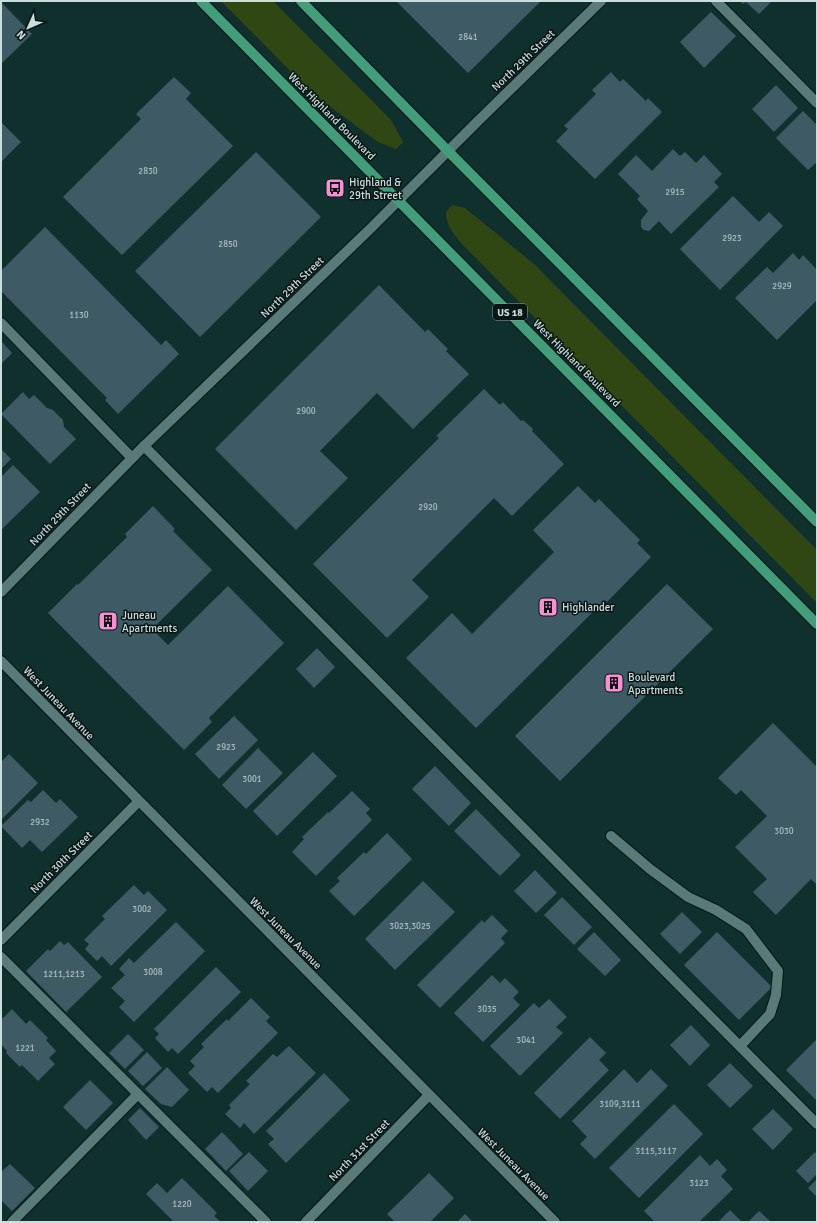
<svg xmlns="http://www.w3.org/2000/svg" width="818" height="1223" font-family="Signika,sans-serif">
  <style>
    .green { fill: #314713 }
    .building { fill: #3e5b65 }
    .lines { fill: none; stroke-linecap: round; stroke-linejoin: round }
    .lane-casing { stroke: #011615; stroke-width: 12 }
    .street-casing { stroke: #011615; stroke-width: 12 }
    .primary-casing { stroke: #011615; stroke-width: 12 }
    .lane { stroke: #597a78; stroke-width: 10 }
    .street { stroke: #597a78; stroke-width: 10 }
    .primary { stroke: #439c7a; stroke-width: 10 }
    .labels { text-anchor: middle; stroke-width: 3; stroke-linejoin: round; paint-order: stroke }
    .number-label { font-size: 9px; fill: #a8bdbe }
    .shield { fill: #081514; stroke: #91a2a0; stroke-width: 1 }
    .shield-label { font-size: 10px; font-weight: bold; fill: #ccdedc }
    .street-label { font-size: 11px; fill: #ccdedc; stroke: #081514 }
    .poi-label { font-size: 11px; fill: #ccdedc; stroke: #081514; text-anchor: start }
  </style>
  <rect width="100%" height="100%" fill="#10302e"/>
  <!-- green -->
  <path class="green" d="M 221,1 L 273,1 L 391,120 L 403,142 L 396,149 L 378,142 L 314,95 Z
    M 452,205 L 465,208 L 534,264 L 817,550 L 817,603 L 463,245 C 454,235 446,226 446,212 Z"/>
  <!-- building -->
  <path class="building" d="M 396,1 L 541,1 L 468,73 Z
    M 740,1 L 772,1 L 759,14 L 746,2 L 743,4 Z
    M 1,2 L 32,34 L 1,64 Z
    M 711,12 L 736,36 L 704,68 L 680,42 Z
    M 611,72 L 620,82 L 623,79 L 646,101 L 648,98 L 662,112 L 595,179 L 556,141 L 568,129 L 564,126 L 596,94 L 592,90 Z
    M 174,77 L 191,93 L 186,99 L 233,146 L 122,255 L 63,197 L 141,119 L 136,114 Z
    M 776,85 L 798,108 L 774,132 L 752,109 Z
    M 803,111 L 817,125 L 817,162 L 808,170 L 776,138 Z
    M 1,122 L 21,142 L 1,162 Z
    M 673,149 L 680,156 L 685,152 L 696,163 L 704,155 L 722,174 L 714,182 L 719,187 L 671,234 L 659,221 L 649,231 L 644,230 L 641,227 L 641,220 L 648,211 L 637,199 L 640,196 L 618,174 L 636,155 L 652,171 Z
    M 256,152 L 321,217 L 200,337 L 135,271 Z
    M 733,196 L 759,222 L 769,212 L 783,226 L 720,290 L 680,249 Z
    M 45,227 L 161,345 L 166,340 L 179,354 L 118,414 L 105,400 L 107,398 L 1,291 L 1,271 Z
    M 793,253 L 799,260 L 803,255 L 817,270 L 817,300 L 777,340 L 735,298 L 767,267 L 773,273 Z
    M 379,285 L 425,332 L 428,329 L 448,349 L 446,351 L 469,374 L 413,429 L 377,393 L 320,451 L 348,478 L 296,530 L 215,449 Z
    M 1,341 L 12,353 L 1,364 Z
    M 484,389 L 500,405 L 503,402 L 521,421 L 523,420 L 533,429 L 532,431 L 564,464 L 512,516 L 494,498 L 412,580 L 429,597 L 387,638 L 313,564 L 439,438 L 436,436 Z
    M 23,392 L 29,399 L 34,395 L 47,408 L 53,410 L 63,420 L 64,427 L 76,439 L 50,464 L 1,414 Z
    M 1,449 L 11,459 L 1,469 Z
    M 13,465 L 40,492 L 1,530 L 1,477 Z
    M 578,486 L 595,503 L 599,499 L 640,540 L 637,543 L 651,557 L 607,602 L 605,600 L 476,728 L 406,658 L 452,613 L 472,634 L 554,552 L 533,530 Z
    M 153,506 L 175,529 L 173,531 L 212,570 L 152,629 L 168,645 L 228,586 L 284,643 L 209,718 L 212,722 L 184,750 L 48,613 L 77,584 L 78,585 L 127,537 L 125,534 Z
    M 667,584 L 713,629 L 560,781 L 515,736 Z
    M 317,648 L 335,667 L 314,688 L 296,669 Z
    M 234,716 L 258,740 L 219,779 L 195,754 Z
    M 773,723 L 817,767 L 817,885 L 811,879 L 776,915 L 753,892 L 767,879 L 735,847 L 767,816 L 741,790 L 736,795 L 718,778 Z
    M 258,748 L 283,773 L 246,809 L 222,785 Z
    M 313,752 L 337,776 L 277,836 L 253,811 Z
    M 9,754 L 38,783 L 1,820 L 1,762 Z
    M 435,766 L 471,803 L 449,826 L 412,789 Z
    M 43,790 L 56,803 L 60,799 L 78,817 L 42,852 L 30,840 L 22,848 L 1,826 L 28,800 L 31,802 Z
    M 352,791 L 370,809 L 366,813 L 372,820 L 316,876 L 292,852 L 304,839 L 302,837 L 328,812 L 329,813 Z
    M 476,809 L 521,855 L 500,876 L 454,831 Z
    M 387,833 L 412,859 L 354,916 L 329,891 L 340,881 L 337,878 L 364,852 L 366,854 Z
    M 535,870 L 557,893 L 536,913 L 514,891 Z
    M 423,881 L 455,912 L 395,970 L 365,939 Z
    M 134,885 L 144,895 L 148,891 L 167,910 L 111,966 L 102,956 L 97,961 L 85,949 L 89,944 L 84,940 L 105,919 L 102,916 Z
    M 562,897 L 592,927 L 574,945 L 544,915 Z
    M 682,912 L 702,932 L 680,954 L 660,934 Z
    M 492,915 L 508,931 L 501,938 L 505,943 L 440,1008 L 417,985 L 482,920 L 484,923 Z
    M 176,922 L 205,951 L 134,1022 L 119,1007 L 125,1001 L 111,988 L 125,975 L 119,969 L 129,958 L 134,963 Z
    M 594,932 L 621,960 L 605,976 L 577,949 Z
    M 717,932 L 772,987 L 739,1020 L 684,965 Z
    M 60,941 L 64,945 L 68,942 L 102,977 L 66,1012 L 26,971 L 48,949 L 50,951 Z
    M 216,967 L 241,992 L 178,1054 L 172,1048 L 168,1052 L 155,1038 L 159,1034 L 154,1029 Z
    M 492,975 L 500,983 L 505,978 L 519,992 L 513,998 L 520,1005 L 483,1042 L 454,1013 Z
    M 251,998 L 270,1017 L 266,1021 L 278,1033 L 218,1093 L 212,1087 L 207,1092 L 188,1073 L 195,1066 L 190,1061 L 204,1047 L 201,1044 L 227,1019 L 228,1021 Z
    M 549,999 L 567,1017 L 556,1027 L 563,1033 L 520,1076 L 490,1046 L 534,1003 L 539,1008 Z
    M 12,1009 L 26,1024 L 30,1020 L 48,1038 L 46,1040 L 56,1051 L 49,1058 L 55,1064 L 38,1081 L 22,1065 L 20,1067 L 6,1053 L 7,1051 L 1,1044 L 1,1020 Z
    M 691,1025 L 710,1045 L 690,1066 L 670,1045 Z
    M 128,1034 L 144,1050 L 125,1069 L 109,1053 Z
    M 590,1037 L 606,1053 L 599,1060 L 609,1070 L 560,1119 L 534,1093 Z
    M 817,1039 L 817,1101 L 786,1070 Z
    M 289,1046 L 316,1073 L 254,1134 L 244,1123 L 240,1128 L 225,1114 L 231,1108 L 229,1105 L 250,1084 L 246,1081 L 273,1054 L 277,1057 Z
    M 147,1052 L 162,1068 L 143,1086 L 128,1071 Z
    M 730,1063 L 753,1086 L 730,1108 L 707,1085 Z
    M 167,1067 L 189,1090 L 172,1107 L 161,1104 L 145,1089 Z
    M 624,1069 L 637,1083 L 651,1069 L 668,1086 L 595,1159 L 580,1144 L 587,1137 L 572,1121 Z
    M 324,1073 L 350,1100 L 286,1163 L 268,1144 L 274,1139 L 266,1131 Z
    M 90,1080 L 113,1103 L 86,1130 L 63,1107 Z
    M 674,1104 L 703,1134 L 639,1198 L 609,1168 Z
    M 140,1108 L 159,1127 L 146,1140 L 128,1120 Z
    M 773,1109 L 793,1129 L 773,1150 L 752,1129 Z
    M 222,1132 L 243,1154 L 226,1171 L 205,1149 Z
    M 249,1152 L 268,1171 L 248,1191 L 229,1171 Z
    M 815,1152 L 817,1155 L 817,1174 L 808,1183 L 796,1171 Z
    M 700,1155 L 710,1166 L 717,1159 L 727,1170 L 721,1176 L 733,1189 L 699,1222 L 655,1222 L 644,1211 Z
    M 10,1164 L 35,1188 L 12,1211 L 1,1200 L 1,1172 Z
    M 429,1173 L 454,1198 L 430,1222 L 395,1222 L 387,1214 Z
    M 182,1178 L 217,1213 L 214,1216 L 221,1222 L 174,1222 L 146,1194 L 157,1183 L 167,1193 Z
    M 817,1179 L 817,1197 L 808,1188 Z
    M 730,1210 L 742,1222 L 718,1222 Z
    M 759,1211 L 771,1222 L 748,1222 Z
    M 465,1214 L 473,1222 L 457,1222 Z"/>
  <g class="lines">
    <!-- lane casing -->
    <g class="lane-casing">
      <path id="lane" d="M 716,1 L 817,103
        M 1,323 L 132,458
        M 144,446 L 817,1124
        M 611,836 L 650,869 L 688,897 L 716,910 L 746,929 L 778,971 L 776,995 L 770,1014 L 740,1046
        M 1,957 L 266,1222
        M 12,1222 L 138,1094"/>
    </g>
    <!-- street casing -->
    <g class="street-casing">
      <path id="street" d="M 1,592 L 144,446 L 369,230 L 478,121 L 601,1
        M 1,661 L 555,1222
        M 1,940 L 139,801
        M 306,1222 L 429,1095"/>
    </g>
    <!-- primary casing -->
    <g class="primary-casing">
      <path id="primary" d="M 201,1 L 817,624
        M 301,1 L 448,151 L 817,522"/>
    </g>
    <!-- lane -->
    <use href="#lane" class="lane"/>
    <!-- street -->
    <use href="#street" class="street"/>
    <!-- primary -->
    <use href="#primary" class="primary"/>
  </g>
  <!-- icons -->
  <defs>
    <g id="bus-square" transform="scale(1)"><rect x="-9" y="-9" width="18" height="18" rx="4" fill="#f591d2" stroke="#081514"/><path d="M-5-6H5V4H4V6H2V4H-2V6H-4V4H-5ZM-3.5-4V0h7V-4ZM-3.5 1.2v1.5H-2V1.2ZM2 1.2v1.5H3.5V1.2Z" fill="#111"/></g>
    <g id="building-square" transform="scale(1)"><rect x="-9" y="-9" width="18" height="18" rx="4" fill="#f591d2" stroke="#081514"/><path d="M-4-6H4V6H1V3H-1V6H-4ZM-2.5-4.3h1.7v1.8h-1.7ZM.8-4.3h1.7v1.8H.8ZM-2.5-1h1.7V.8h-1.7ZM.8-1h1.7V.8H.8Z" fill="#111"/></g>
  </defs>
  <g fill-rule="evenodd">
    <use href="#bus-square" x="335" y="188"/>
    <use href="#building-square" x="548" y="607"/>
    <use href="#building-square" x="108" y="621"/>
    <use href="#building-square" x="614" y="683"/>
  </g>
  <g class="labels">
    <!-- number labels -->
    <g class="number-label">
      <text x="468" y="40">2841</text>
      <text x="148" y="174">2830</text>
      <text x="675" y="195">2915</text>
      <text x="732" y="241">2923</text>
      <text x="228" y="247">2850</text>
      <text x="782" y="289">2929</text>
      <text x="79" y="318">1130</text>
      <text x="306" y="414">2900</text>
      <text x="428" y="510">2920</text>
      <text x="226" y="750">2923</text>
      <text x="252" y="782">3001</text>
      <text x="40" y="825">2932</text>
      <text x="784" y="834">3030</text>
      <text x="142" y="912">3002</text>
      <text x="410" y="929">3023,3025</text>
      <text x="153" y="975">3008</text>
      <text x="64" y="977">1211,1213</text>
      <text x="487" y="1012">3035</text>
      <text x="526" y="1043">3041</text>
      <text x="25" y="1051">1221</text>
      <text x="620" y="1107">3109,3111</text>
      <text x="656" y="1154">3115,3117</text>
      <text x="699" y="1186">3123</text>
      <text x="182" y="1207">1220</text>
    </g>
    <!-- shield labels -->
    <rect class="shield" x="493" y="304" width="34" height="16" rx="3"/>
    <g class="shield-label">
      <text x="510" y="316">US 18</text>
    </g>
    <!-- street labels -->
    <g class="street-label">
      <text transform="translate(523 60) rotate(-44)" y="4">North 29th Street</text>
      <text transform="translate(332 116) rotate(45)" y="4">West Highland Boulevard</text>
      <text transform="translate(292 287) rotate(-44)" y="4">North 29th Street</text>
      <text transform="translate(577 363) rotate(45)" y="4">West Highland Boulevard</text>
      <text transform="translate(60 514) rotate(-46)" y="4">North 29th Street</text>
      <text transform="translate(59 703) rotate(46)" y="4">West Juneau Avenue</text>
      <text transform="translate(61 862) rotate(-45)" y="4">North 30th Street</text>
      <text transform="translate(286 933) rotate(45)" y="4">West Juneau Avenue</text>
      <text transform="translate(359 1150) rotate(-46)" y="4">North 31st Street</text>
      <text transform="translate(514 1164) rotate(45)" y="4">West Juneau Avenue</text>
    </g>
    <!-- poi labels -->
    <g class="poi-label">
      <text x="349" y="186">Highland &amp;<tspan x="349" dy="13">29th Street</tspan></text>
      <text x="562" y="611">Highlander</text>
      <text x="122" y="619">Juneau<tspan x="122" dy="13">Apartments</tspan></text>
      <text x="628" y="681">Boulevard<tspan x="628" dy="13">Apartments</tspan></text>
    </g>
  </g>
  <!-- border -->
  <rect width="818" height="1223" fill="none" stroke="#ccdedc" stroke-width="4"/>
  <!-- north arrow -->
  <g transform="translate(28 28) rotate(225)" stroke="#081514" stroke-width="3" paint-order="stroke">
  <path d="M0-3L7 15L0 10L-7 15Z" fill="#ccdedc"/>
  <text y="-6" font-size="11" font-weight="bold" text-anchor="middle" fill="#ccdedc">N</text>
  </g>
</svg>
